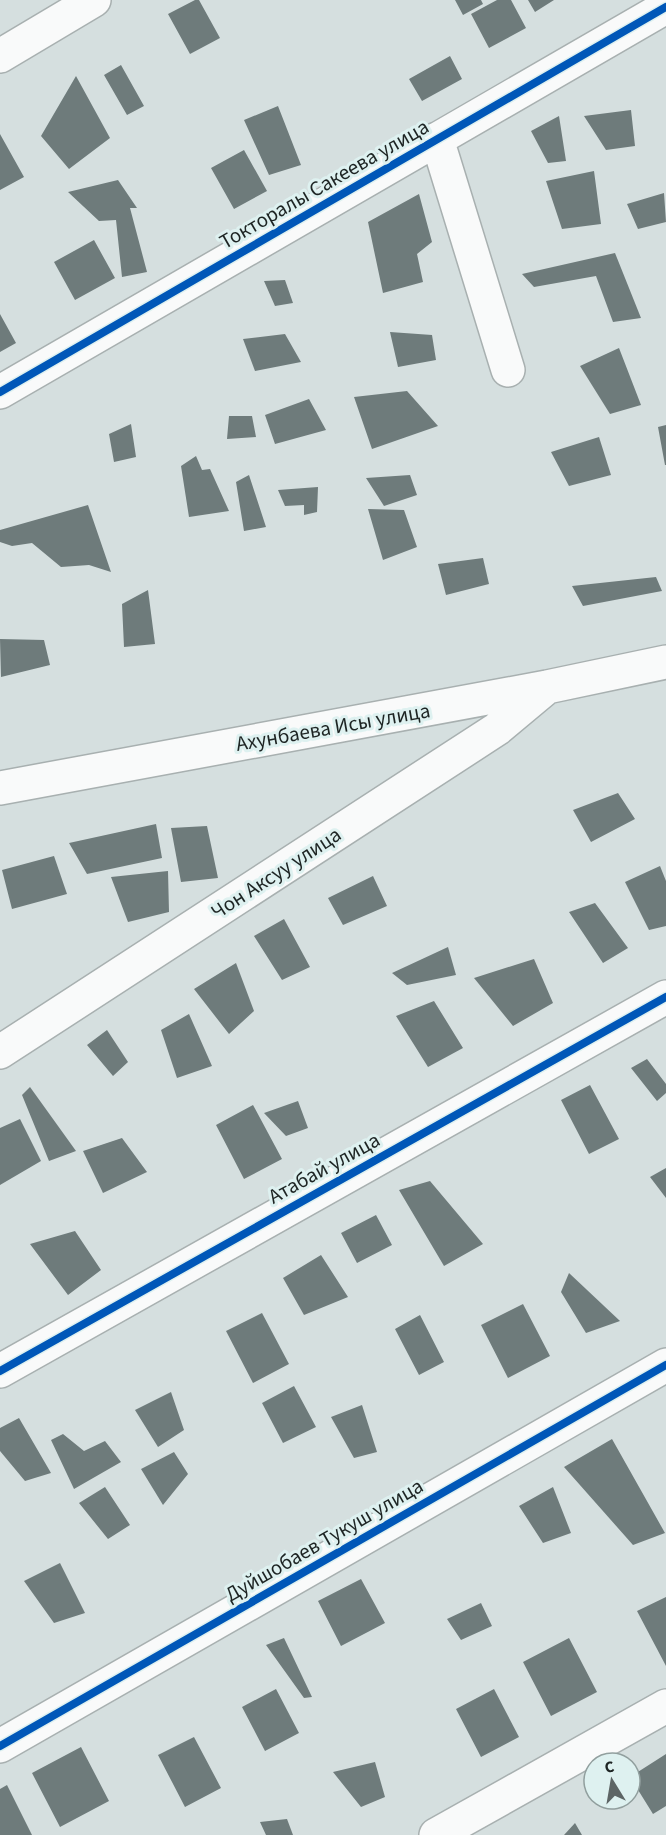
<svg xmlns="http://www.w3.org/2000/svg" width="666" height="1835" font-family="'Source Sans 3',sans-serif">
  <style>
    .building { fill: #6e7b7b }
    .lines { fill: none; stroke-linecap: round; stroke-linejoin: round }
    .minor-casing { stroke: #a8b0b0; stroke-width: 36 }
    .minor { stroke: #f9fafa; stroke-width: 33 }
    .cycleway-casing { stroke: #def1f0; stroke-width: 11 }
    .cycleway { stroke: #0057b8; stroke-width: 8 }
    .labels { text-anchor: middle; stroke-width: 6; stroke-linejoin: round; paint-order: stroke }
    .street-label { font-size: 21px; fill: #1d2423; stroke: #def1f0 }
  </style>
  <rect width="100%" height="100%" fill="#d5dfdf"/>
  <!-- building -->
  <path class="building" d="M 195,0 L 199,0 L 220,38 L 190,54 L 168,14 Z
    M 455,0 L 481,0 L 483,4 L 463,15 Z
    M 497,0 L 511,0 L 526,28 L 489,48 L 471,14 Z
    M 528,0 L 554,0 L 535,12 Z
    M 450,56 L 462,79 L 422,101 L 409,79 Z
    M 121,65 L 144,106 L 127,115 L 104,75 Z
    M 76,76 L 110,138 L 69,169 L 41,136 Z
    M 278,106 L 301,165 L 269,175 L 244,120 Z
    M 631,110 L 635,146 L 606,150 L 584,116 Z
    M 559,116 L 566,161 L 548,163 L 531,131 Z
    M 0,134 L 24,177 L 0,190 Z
    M 244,150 L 267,191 L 234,209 L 211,168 Z
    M 594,171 L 601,224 L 562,229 L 546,181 Z
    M 118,180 L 137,208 L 130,208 L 147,272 L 122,277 L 116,220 L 99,221 L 68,192 Z
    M 664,193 L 666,222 L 638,229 L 627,204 Z
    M 419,194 L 432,242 L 417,254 L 423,282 L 383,293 L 368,222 Z
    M 94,240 L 115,278 L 75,300 L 54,262 Z
    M 615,253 L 641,318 L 613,322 L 596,276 L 534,287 L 522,274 Z
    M 285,280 L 293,303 L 275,306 L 264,281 Z
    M 0,314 L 16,343 L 0,352 Z
    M 390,332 L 432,335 L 436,360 L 398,367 Z
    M 285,334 L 301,362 L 255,371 L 243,339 Z
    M 619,348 L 641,405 L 610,414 L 580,366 Z
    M 407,391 L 438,426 L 372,449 L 354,397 Z
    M 309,399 L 326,430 L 275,444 L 265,415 Z
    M 229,416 L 252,416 L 256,437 L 227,439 Z
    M 131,424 L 136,457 L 114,462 L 109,434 Z
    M 666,425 L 666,465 L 665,465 L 658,427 Z
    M 599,437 L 611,475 L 569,486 L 551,452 Z
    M 196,456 L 202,470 L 210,469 L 229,511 L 189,517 L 181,466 Z
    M 249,475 L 266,527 L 244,531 L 236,482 Z
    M 410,475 L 417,495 L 384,506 L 366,478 Z
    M 318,487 L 317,512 L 304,515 L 304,505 L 285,506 L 278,490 Z
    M 88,505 L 111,572 L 89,565 L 61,567 L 32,543 L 12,546 L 0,542 L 0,530 Z
    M 368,509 L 404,510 L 417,547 L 383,560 Z
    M 483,558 L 489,584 L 446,595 L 438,564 Z
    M 656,577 L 662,591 L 583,606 L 572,586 Z
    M 148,590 L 155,644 L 124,647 L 122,604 Z
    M 0,639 L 44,640 L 50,665 L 1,677 Z
    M 618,793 L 635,819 L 591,842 L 573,810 Z
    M 156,824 L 162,858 L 87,874 L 69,843 Z
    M 207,826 L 218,878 L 181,882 L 171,828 Z
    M 54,856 L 67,894 L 12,909 L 2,870 Z
    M 660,866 L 666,881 L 666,926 L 649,930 L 625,882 Z
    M 168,871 L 169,912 L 128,922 L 111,877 Z
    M 373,876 L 387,906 L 343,925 L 328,898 Z
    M 595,903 L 628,948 L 603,963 L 569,912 Z
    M 284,919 L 310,967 L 282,980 L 254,936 Z
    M 448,947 L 456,975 L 407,985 L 392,973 Z
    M 534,959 L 553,1003 L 513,1026 L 474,978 Z
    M 236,963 L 254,1011 L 229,1034 L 194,989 Z
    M 434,1001 L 463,1048 L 428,1067 L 396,1016 Z
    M 189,1014 L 212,1066 L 177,1078 L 161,1030 Z
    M 107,1030 L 128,1062 L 113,1076 L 87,1045 Z
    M 647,1059 L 666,1084 L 666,1093 L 657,1101 L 631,1068 Z
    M 590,1085 L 619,1139 L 589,1154 L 561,1100 Z
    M 30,1087 L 76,1151 L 49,1161 L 22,1095 Z
    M 298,1101 L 308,1128 L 286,1136 L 264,1113 Z
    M 253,1105 L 282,1159 L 244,1179 L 216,1125 Z
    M 20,1119 L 41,1161 L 0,1185 L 0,1128 Z
    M 122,1138 L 147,1172 L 103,1193 L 83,1151 Z
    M 666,1168 L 666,1198 L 650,1177 Z
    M 430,1181 L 483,1244 L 444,1266 L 399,1190 Z
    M 376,1215 L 392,1245 L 357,1263 L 341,1233 Z
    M 75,1231 L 101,1270 L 68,1295 L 30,1244 Z
    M 321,1255 L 348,1297 L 304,1315 L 283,1278 Z
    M 569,1273 L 620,1321 L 586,1333 L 561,1292 Z
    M 523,1304 L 550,1356 L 508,1378 L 481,1325 Z
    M 262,1313 L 289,1364 L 253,1383 L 226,1331 Z
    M 420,1315 L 444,1362 L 419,1375 L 395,1329 Z
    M 294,1386 L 316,1427 L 283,1443 L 262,1403 Z
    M 171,1392 L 184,1430 L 158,1447 L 135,1410 Z
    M 362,1405 L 377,1452 L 354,1458 L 331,1417 Z
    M 19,1418 L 51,1473 L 25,1481 L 0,1451 L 0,1428 Z
    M 63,1434 L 84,1451 L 105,1441 L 121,1462 L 74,1489 L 51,1440 Z
    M 612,1439 L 665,1533 L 633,1545 L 564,1467 Z
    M 174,1452 L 188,1474 L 163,1505 L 141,1469 Z
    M 105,1487 L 130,1525 L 108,1539 L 79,1503 Z
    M 553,1487 L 571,1533 L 543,1543 L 519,1506 Z
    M 60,1563 L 85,1613 L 54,1623 L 24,1581 Z
    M 361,1579 L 385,1623 L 341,1646 L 318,1601 Z
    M 666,1597 L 666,1666 L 637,1611 Z
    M 481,1603 L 492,1626 L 461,1640 L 447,1619 Z
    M 284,1638 L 312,1697 L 304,1698 L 266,1645 Z
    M 569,1638 L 597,1692 L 551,1716 L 523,1662 Z
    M 276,1689 L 299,1733 L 265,1751 L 242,1707 Z
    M 494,1689 L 519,1737 L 481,1757 L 456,1709 Z
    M 194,1737 L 221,1788 L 185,1807 L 158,1755 Z
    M 81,1747 L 109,1801 L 60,1827 L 32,1773 Z
    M 666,1754 L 666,1806 L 653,1814 L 630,1777 Z
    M 375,1762 L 385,1797 L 361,1807 L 333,1772 Z
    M 7,1785 L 32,1835 L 0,1835 L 0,1789 Z
    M 287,1819 L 293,1835 L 266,1835 L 260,1822 Z
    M 575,1823 L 582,1835 L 564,1835 Z"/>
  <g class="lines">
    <!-- minor casing -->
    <g class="minor-casing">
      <path id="minor" d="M 0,56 L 94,0
        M 437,139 L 508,370
        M 0,392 L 666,7
        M 0,788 L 547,687 L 666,662
        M 0,1052 L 497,729 L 546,688
        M 0,1371 L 666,997
        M 0,1746 L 666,1365
        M 436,1835 L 666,1706"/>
    </g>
    <!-- minor -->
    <use href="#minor" class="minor"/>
    <!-- cycleway casing -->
    <g class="cycleway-casing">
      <path id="cycleway" d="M 0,392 L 666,7
        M 0,1371 L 666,997
        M 0,1746 L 666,1365"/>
    </g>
    <!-- cycleway -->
    <use href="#cycleway" class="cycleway"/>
  </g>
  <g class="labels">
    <!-- street labels -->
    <g class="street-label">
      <text transform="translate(324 184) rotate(-30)" y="7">Токторалы Сакеева улица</text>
      <text transform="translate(333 727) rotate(-10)" y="7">Ахунбаева Исы улица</text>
      <text transform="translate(276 873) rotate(-33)" y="7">Чон Аксуу улица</text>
      <text transform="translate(324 1168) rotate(-29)" y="7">Атабай улица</text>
      <text transform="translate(324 1540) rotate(-30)" y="7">Дуйшобаев Тукуш улица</text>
    </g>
  </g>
  <!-- north arrow -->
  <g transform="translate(612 1781) rotate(349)"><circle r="28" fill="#def1f0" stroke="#919f9e" stroke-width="1.5"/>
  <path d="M0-4.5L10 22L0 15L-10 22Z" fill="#5d6565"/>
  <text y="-9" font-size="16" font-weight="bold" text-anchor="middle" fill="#1d2423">С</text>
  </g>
</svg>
